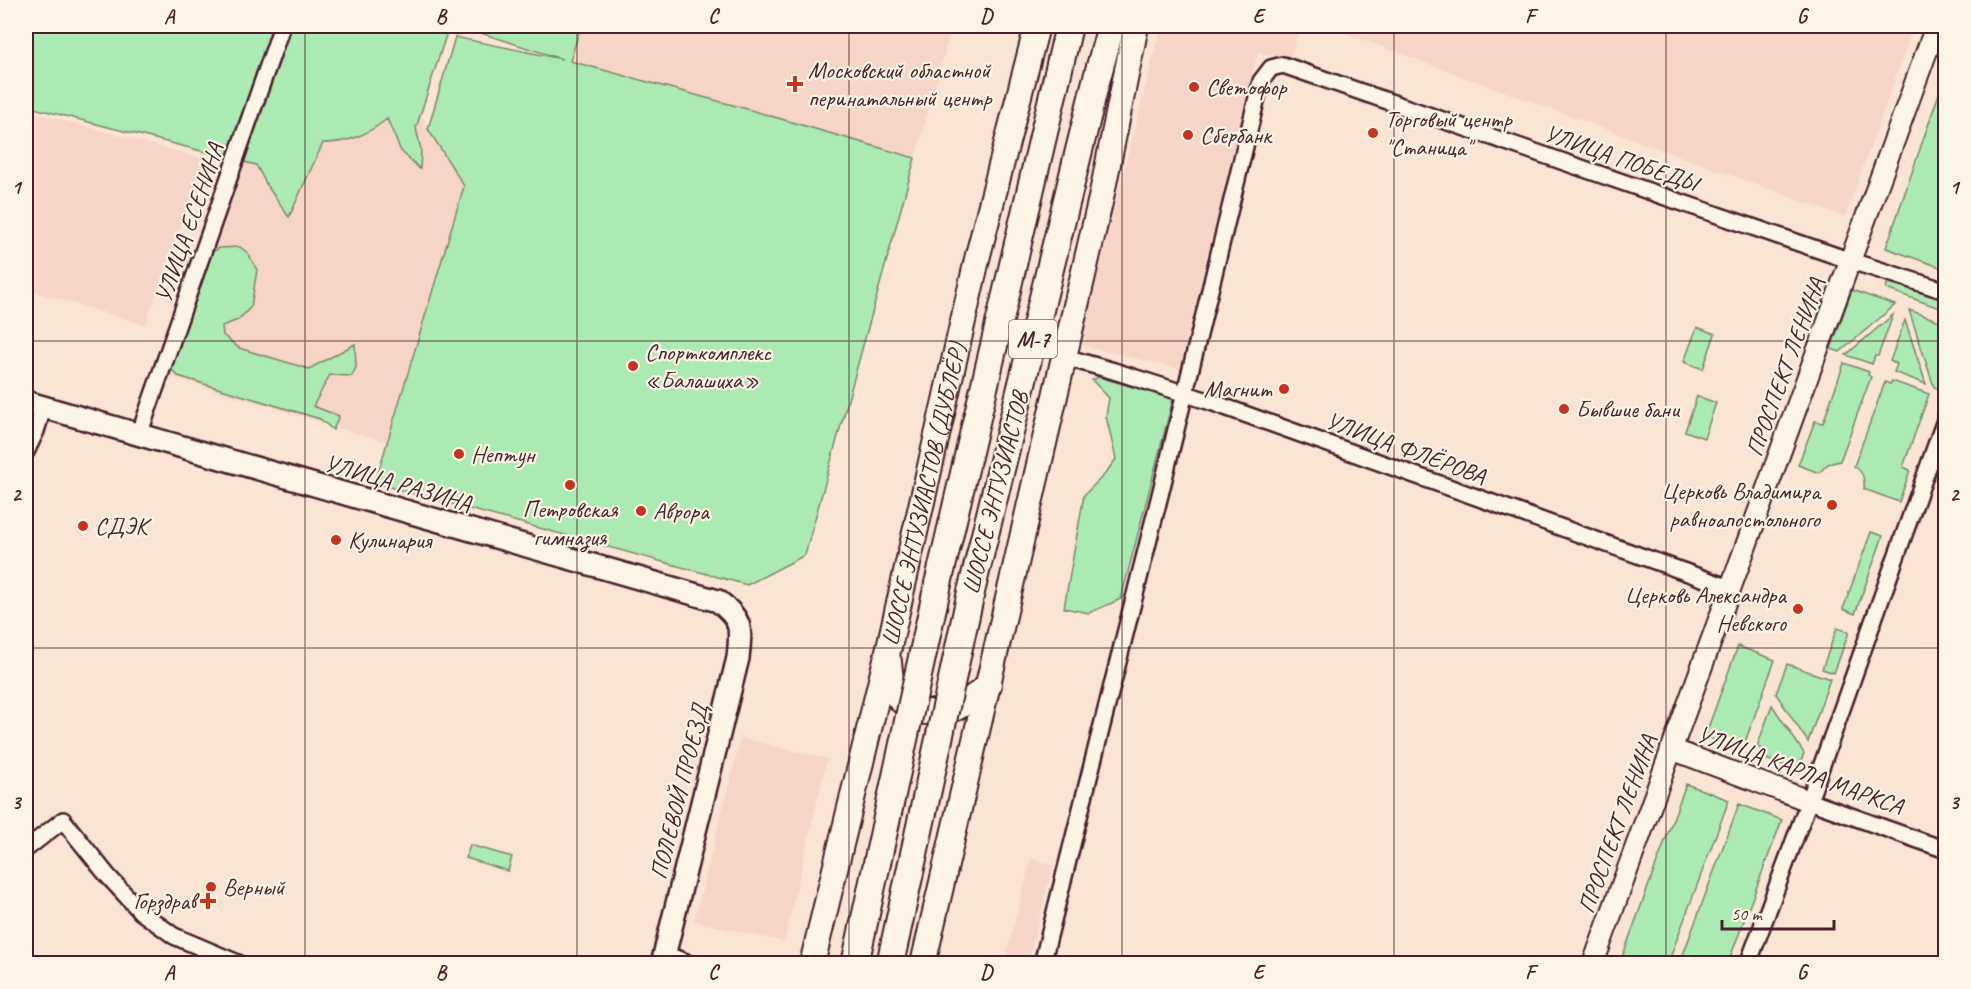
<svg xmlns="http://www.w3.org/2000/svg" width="1971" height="989" font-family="Caveat,sans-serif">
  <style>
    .built { fill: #f6d5c6 }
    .green { fill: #abeab2; stroke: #7a846e; stroke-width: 1.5 }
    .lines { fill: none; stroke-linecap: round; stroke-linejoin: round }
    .minor-casing { stroke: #4a1f2b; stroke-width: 20 }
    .tertiary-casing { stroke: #4a1f2b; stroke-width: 24 }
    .secondary-casing { stroke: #4a1f2b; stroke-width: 26 }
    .primary-casing { stroke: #4a1f2b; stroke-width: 28 }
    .trunk-casing { stroke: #4a1f2b; stroke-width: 30 }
    .minor { stroke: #fcf5e5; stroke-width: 15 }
    .tertiary { stroke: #fcf5e5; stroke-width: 20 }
    .secondary { stroke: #fcf5e5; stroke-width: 21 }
    .primary { stroke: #fcf5e5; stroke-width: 24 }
    .trunk { stroke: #fcf5e5; stroke-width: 26 }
    .trunk-bridge-casing { stroke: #4a1f2b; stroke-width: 30; stroke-linecap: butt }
    .trunk-bridge { stroke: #fcf5e5; stroke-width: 26 }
    .grid { fill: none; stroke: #4a1f2b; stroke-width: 1.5; stroke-opacity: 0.55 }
    .poi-dot { fill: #c8321e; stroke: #fcf5e5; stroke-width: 2 }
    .labels { text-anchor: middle; stroke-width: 4.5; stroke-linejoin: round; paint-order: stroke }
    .shield { fill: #fcf5e5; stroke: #7f5f63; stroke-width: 1.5 }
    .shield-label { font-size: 22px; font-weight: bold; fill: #4a1f2b }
    .poi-label { font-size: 24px; fill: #4a1f2b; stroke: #fcf5e5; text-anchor: start }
    .street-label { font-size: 24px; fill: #4a1f2b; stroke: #fcf5e5 }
    .neatline { fill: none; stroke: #4a1f2b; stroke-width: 2 }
    .grid-label { font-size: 20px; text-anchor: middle; font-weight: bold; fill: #4a1f2b }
  </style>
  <rect width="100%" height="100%" fill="#fae4d4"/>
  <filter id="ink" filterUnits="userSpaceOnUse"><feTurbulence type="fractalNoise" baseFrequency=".0167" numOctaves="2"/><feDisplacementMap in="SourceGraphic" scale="12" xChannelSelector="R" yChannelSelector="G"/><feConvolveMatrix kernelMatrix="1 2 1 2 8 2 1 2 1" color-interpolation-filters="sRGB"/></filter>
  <g filter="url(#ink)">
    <!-- built -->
    <path class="built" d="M 581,26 L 952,26 L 915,158 L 740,107 L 570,61 Z
      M 1161,26 L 1300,26 L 1290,59 L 1258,52 L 1179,369 L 1081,345 L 1084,327 Z
      M 1326,26 L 1914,26 L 1845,217 Z
      M 285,45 L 413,100 L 428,129 L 464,186 L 386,442 L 162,374 Z
      M 26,110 L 205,159 L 145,325 L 26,289 Z
      M 741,738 L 827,759 L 784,942 L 694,921 Z
      M 1031,859 L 1053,865 L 1028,963 L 1004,963 Z"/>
    <!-- green -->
    <path class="green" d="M 26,26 L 449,26 L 416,128 L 421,150 L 420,169 L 401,151 L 387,119 C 366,135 349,143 323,143 L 289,217 L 268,187 L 256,165 L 26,106 Z
      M 459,26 L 581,26 L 570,61 L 740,107 L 915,158 L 805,555 L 747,585 L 375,483 L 464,186 L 428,129 L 455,37 L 562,59 Z
      M 1945,76 L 1945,269 L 1886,248 Z
      M 240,247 L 248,253 L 257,270 L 251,307 L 238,320 L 222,326 L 223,335 L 239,348 L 309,369 L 355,344 L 356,367 L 352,376 L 330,375 L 313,406 L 339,416 L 333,430 L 320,419 L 178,376 L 171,369 L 169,357 L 210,253 L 219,248 Z
      M 1888,281 L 1945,301 L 1945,310 L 1886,289 Z
      M 1852,290 L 1895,305 L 1840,352 L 1831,349 Z
      M 1909,310 L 1945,323 L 1946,383 L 1943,390 L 1934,387 Z
      M 1893,315 L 1878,356 L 1875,356 L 1872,364 L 1846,355 Z
      M 1905,320 L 1926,384 L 1894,372 L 1897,364 L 1890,361 Z
      M 1697,327 L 1715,334 L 1703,369 L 1684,362 Z
      M 1844,363 L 1869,372 L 1868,375 L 1871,377 L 1840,461 L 1828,464 L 1819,473 L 1798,465 L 1815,421 L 1823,423 Z
      M 1099,377 L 1173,399 L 1121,599 L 1089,613 L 1064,608 L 1084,495 L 1105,474 L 1116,459 L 1106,416 L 1109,398 L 1092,380 Z
      M 1892,381 L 1929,394 L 1903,467 L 1910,470 L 1899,502 L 1864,489 C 1865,479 1863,472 1854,466 L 1885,382 L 1890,384 Z
      M 1697,396 L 1716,403 L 1704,438 L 1685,431 Z
      M 1871,532 L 1883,536 L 1855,614 L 1843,609 Z
      M 1837,628 L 1849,632 L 1834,673 L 1822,669 Z
      M 1738,646 L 1775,660 L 1745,742 L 1738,740 L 1735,748 L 1705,736 Z
      M 1787,664 L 1830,679 L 1808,742 L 1776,694 Z
      M 1772,705 L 1804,753 L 1798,770 L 1760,757 L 1763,749 L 1757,747 Z
      M 1686,784 L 1729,800 L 1668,963 L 1620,963 Z
      M 1739,804 L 1782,820 L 1728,963 L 1680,963 Z
      M 470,845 L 512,857 L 508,871 L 466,858 Z"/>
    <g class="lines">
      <!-- minor casing -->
      <g class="minor-casing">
        <path id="minor" d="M 1064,357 L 1114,371 L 1211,402 L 1730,588
          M 139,435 L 282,26
          M 26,452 L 36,431 L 43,408
          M 1809,801 L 1946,850
          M 26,849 L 63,820 L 107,875 L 141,912 L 174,936 L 240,964
          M 1042,964 L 1161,491 L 1261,81 L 1271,68 L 1283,65 L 1851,261 L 1946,291
          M 1748,964 L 1809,801 L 1946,417"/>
      </g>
      <!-- tertiary casing -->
      <g class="tertiary-casing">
        <path id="tertiary" d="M 1671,749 L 1809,801
          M 1593,964 L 1936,26"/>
      </g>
      <!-- secondary casing -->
      <g class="secondary-casing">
        <path id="secondary" d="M 26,402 L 718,601 C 743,620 741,628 738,658 L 662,964
          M 664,957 L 683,964"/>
      </g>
      <!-- primary casing -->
      <g class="primary-casing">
        <g id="primary">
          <path d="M 889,662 C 890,673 891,688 898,697 C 910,713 938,716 954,709 C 967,703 978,694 989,685"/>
          <path id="s1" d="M 812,964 L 889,647 L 978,255 L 1037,26"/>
          <path d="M 923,964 L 1101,198 L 1136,26"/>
        </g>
      </g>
      <!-- trunk casing -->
      <g class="trunk-casing">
        <path id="trunk" d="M 938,584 L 1069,26
          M 971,592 L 1095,85 L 1111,26"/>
      </g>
      <!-- minor -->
      <use href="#minor" class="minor"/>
      <!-- tertiary -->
      <use href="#tertiary" class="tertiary"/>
      <!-- secondary -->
      <use href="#secondary" class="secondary"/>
      <!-- primary -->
      <use href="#primary" class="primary"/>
      <!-- trunk -->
      <use href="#trunk" class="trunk"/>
      <!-- trunk-bridge casing -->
      <g class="trunk-bridge-casing">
        <path id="trunk-bridge" d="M 855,964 L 938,584
          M 890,964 L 971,592"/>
      </g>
      <!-- trunk-bridge -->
      <use href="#trunk-bridge" class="trunk-bridge"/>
    </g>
  </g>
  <!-- grid -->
  <path class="grid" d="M 305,26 L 305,964M 577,26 L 577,964M 849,26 L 849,964M 1122,26 L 1122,964M 1394,26 L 1394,964M 1666,26 L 1666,964M 26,341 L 1946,341M 26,648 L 1946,648"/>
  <!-- markers -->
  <g class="poi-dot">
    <path d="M792 75h6v6h6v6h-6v6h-6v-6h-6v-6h6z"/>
    <circle cx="1194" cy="87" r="6"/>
    <circle cx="1373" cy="133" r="6"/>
    <circle cx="1188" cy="135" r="6"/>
    <circle cx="633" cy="366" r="6"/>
    <circle cx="1284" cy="389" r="6"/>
    <circle cx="1564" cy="409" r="6"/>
    <circle cx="459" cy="454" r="6"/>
    <circle cx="570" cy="485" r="6"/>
    <circle cx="1832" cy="505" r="6"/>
    <circle cx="641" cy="511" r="6"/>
    <circle cx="83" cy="526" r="6"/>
    <circle cx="336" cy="540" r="6"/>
    <circle cx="1798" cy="609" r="6"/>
    <circle cx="211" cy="887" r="6"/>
    <path d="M205 892h6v6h6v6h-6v6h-6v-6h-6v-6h6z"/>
  </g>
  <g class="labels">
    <!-- shield labels -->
    <rect class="shield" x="1009" y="320" width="48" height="38" rx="4.5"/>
    <g class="shield-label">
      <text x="1033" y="347">М-7</text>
    </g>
    <!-- poi labels -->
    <g class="poi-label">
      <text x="808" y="78">Московский областной<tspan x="808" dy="28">перинатальный центр</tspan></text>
      <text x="1206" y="95">Светофор</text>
      <text x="1385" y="127">Торговый центр<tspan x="1385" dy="28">"Станица"</tspan></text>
      <text x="1200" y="143">Сбербанк</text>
      <text x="645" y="360">Спорткомплекс<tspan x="645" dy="28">«Балашиха»</tspan></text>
      <text x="1272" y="397" text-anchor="end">Магнит</text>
      <text x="1576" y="417">Бывшие бани</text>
      <text x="471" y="462">Нептун</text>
      <text x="1820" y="499" text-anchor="end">Церковь Владимира<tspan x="1820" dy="28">равноапостольного</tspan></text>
      <text x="570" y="517" text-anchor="middle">Петровская<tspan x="570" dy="28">гимназия</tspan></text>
      <text x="653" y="519">Аврора</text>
      <text x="95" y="534">СДЭК</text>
      <text x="348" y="548">Кулинария</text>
      <text x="1786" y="603" text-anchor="end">Церковь Александра<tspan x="1786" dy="28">Невского</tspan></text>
      <text x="223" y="895">Верный</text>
      <text x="196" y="909" text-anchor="end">Горздрав</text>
    </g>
    <!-- street labels -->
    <g class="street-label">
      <text transform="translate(1621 158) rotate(19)" y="8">УЛИЦА ПОБЕДЫ</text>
      <text transform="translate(189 223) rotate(-71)" y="8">УЛИЦА ЕСЕНИНА</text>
      <text transform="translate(1785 367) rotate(-70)" y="8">ПРОСПЕКТ ЛЕНИНА</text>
      <text transform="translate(1406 448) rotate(20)" y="8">УЛИЦА ФЛЁРОВА</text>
      <text transform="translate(398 483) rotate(16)" y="8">УЛИЦА РАЗИНА</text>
      <text transform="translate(995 493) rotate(-76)" y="8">ШОССЕ ЭНТУЗИАСТОВ</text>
      <text dy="8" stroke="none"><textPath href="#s1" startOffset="483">ШОССЕ ЭНТУЗИАСТОВ (ДУБЛЁР)</textPath></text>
      <text transform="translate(1800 770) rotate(20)" y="8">УЛИЦА КАРЛА МАРКСА</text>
      <text transform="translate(679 792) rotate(-76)" y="8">ПОЛЕВОЙ ПРОЕЗД</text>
      <text transform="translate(1617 824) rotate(-70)" y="8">ПРОСПЕКТ ЛЕНИНА</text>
    </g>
  </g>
  <!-- margin -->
  <rect width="1971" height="989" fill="none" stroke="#fcf5e5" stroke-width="66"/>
  <!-- scale -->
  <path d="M1722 920v9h112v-9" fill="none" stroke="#4a1f2b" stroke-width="3"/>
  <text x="1731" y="920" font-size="18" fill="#4a1f2b" stroke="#fcf5e5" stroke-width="4.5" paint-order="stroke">50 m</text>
  <rect x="33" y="33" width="1905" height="923" class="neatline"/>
  <g class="grid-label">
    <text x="169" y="23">A</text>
    <text x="441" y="23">B</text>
    <text x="713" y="23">C</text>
    <text x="986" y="23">D</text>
    <text x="1258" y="23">E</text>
    <text x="1530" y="23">F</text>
    <text x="1802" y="23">G</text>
    <text x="16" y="194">1</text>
    <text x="1954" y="194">1</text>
    <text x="16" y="501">2</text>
    <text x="1954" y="501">2</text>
    <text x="16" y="809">3</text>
    <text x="1954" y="809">3</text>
    <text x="169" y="979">A</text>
    <text x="441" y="979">B</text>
    <text x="713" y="979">C</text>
    <text x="986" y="979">D</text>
    <text x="1258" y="979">E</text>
    <text x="1530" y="979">F</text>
    <text x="1802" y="979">G</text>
  </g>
</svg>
